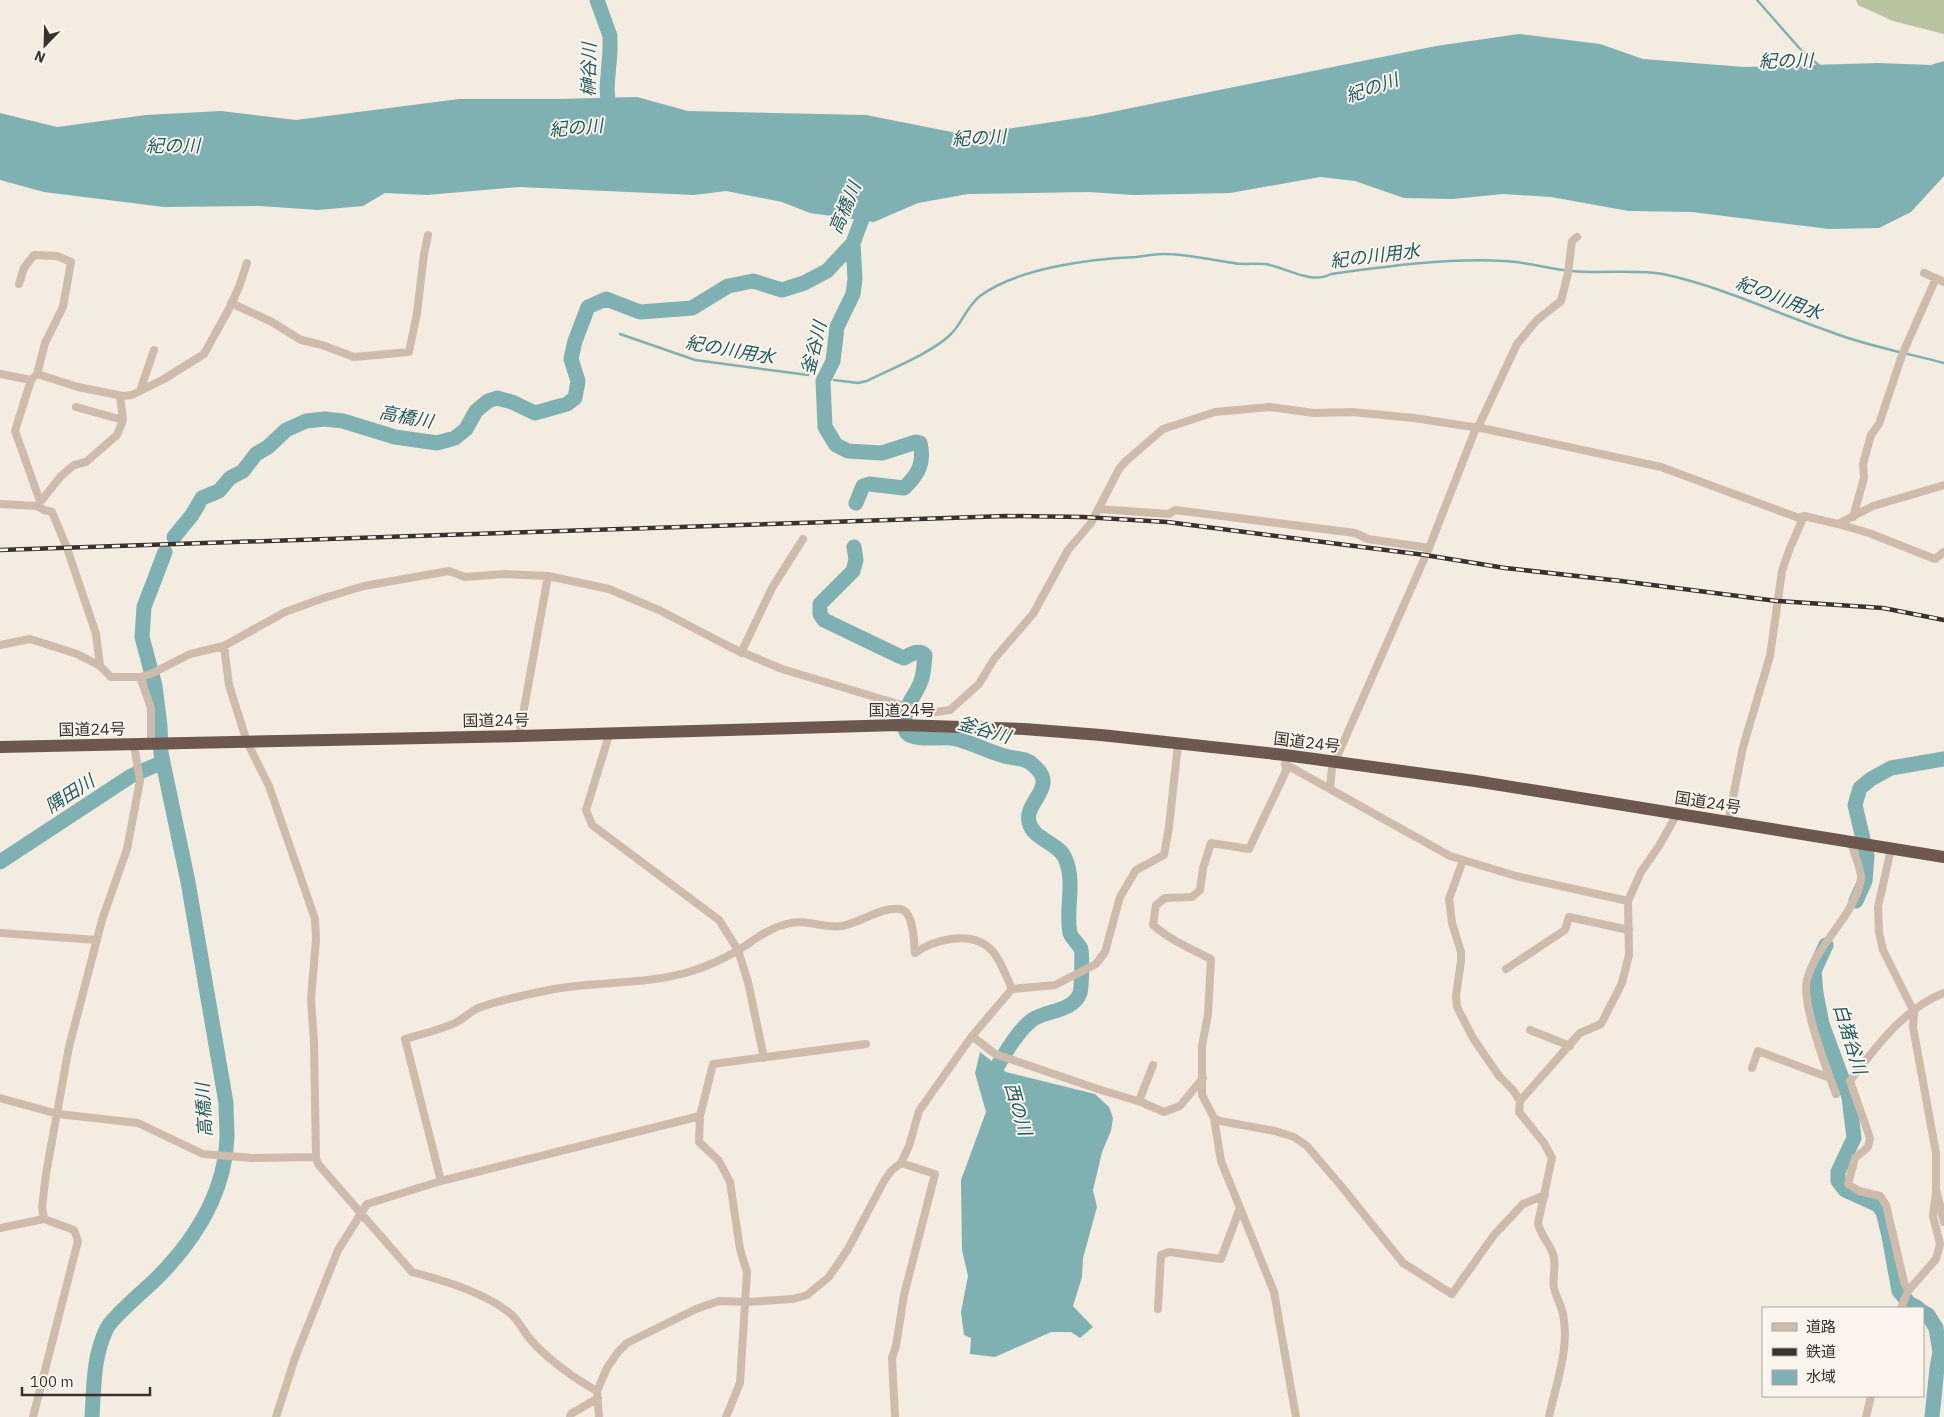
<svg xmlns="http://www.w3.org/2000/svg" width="1944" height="1417" font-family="'IBM Plex Sans','Noto Sans JP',sans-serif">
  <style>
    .green { fill: #b8c4a0 }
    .water { fill: #7fb0b2 }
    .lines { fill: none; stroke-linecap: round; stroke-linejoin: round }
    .stream { stroke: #7fb0b2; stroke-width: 2.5 }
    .river { stroke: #7fb0b2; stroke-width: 15 }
    .minor { stroke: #cdbbac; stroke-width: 8 }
    .trunk { stroke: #6c584f; stroke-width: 12 }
    .rail-casing { stroke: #3b302b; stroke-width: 4.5 }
    .rail { stroke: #fbf5ee; stroke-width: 2.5; stroke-dasharray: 8; stroke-linecap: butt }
    .labels { text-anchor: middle; stroke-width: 4; stroke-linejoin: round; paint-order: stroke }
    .street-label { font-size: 16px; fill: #3b302b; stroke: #fbf5ee }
    .water-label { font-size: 18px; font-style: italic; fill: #1f5a5e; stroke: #fbf5ee }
  </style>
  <rect width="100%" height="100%" fill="#f4ebe1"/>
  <!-- green -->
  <path class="green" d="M 1856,0 L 1944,0 L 1944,34 L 1893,21 L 1858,5 Z"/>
  <!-- water -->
  <path class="water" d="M 1519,34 L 1600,44 L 1643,59 L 1744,67 L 1878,63 L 1931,65 L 1944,61 L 1944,176 L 1911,212 L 1879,228 L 1829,229 L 1692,212 L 1629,211 L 1551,197 L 1503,194 L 1453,199 L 1404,198 L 1355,181 L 1320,177 L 1230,193 L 1134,195 L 1088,192 L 968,194 L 918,203 L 874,222 L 810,213 L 782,202 L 726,191 L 694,195 L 519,187 L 427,195 L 385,193 L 363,206 L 318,210 L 260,206 L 164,207 L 44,192 L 0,180 L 0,113 L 57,127 L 146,115 L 221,111 L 296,120 L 459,99 L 557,99 L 637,97 L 688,111 L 866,115 L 967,135 L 1092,116 L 1436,46 Z
    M 980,1052 L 1006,1072 L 1095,1094 L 1109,1107 L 1113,1118 L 1111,1131 L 1102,1152 L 1093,1190 L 1097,1207 L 1083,1258 L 1082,1277 L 1073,1306 L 1093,1327 L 1080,1338 L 1071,1332 L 1051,1332 L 995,1357 L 970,1354 L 971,1338 L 964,1335 L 961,1312 L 968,1276 L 962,1250 L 961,1180 L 986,1112 L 975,1073 Z"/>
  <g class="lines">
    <!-- stream -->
    <path class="stream" d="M 1757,0 L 1801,50 L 1821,67
      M 620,334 L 695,360 L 808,375
      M 834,380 L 858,383 L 867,381 C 891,369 931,353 950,335 C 962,324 966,307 980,296 C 1018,268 1089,259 1136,257 C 1145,256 1154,254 1163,254 C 1189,254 1210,260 1234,263 C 1244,265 1255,263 1265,264 C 1285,267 1311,285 1331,274 C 1389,266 1446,258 1504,261 C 1527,262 1549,269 1572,271 C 1601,274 1634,269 1663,274 C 1723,287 1773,312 1831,332 C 1867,346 1906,353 1944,363"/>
    <!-- river -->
    <path class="river" d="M 597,0 L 610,36 L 610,51 L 607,88 L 609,117
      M 853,243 L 855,279 L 853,294 L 837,327 L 833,361 L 823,381 L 825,427 L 836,445 L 848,451 L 882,453 L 916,442 L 920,443 C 925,463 918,475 904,488 L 869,484 L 863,486 L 856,503
      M 174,537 L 192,515 L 202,498 L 219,491 L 230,478 L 243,471 L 256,454 L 268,447 L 286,430 L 306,421 L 325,419 L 343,421 L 395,437 L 437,443 L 455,438 L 466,429 L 476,411 L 488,401 L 497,398 L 512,402 L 535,413 L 567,404 L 575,398 L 578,381 L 571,359 L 575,341 L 588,307 L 606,299 L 640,312 L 692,308 L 728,286 L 753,281 L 782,290 L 804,283 L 827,271 L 853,243 L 868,203
      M 854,547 L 856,560 L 853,571 L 820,604 L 820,614 L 824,620 L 899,656 L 904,658 C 911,654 919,649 925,655 C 924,664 924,673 921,681 C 916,696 903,706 905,723 C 905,727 904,730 907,733 C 914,741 941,737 951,738 C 971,741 989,753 1009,757 C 1018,759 1026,758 1033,765 C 1060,787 1024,801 1029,822 C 1033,840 1058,842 1065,858 C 1076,883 1065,909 1070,933 C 1072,939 1078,943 1081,949 C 1082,951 1082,990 1080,993 C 1073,1012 1046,1010 1032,1020 C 1014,1034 1002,1060 990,1078 L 992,1084
      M 0,862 L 131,776 L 163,762
      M 1856,901 L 1865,881 L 1867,856 L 1855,805 L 1860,788 L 1871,779 L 1891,768 L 1944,759
      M 1826,945 L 1814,971 L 1816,993 L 1822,1024 L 1849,1097 L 1854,1138 L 1838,1172 L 1838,1181 L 1845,1190 L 1878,1205 L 1883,1212 L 1889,1236 L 1899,1291 L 1909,1303 L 1918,1308
      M 1923,1312 L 1928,1315 L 1936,1328 L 1940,1352 L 1937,1368 L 1932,1417
      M 92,1417 C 94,1386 93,1356 107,1328 C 113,1317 142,1292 153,1282 C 193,1243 225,1195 227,1137 C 227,1126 226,1115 226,1103 L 188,882 L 161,753 L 160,726 L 155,686 L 142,637 L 144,607 L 165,552"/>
    <!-- minor -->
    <path class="minor" d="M 1924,273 L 1944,282
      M 19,284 L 24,268 L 34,255 L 57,256 L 71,262 L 63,307 L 45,343 L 37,374
      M 231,303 L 272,322 L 301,340 L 322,345 L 354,357 L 409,352 L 417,313 L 424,254 L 428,235
      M 0,374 L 31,380 L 37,374 L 78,387 L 123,396 L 132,395 L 164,379 L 204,354 L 230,307 L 239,287 L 247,263
      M 31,380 L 15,431 L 40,501
      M 140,391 L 154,350
      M 76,407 L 123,420
      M 0,504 L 37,506 L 44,510 L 52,512 L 67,548 L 96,634 L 100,666
      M 37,506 L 61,476 L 74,465 L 86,462 L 117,435 L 123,420 L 120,396
      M 1098,509 L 1169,514 L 1175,510 L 1355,533 L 1368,539 L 1429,548
      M 1853,517 L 1864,478 L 1863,464 L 1871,435 L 1879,424 L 1902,355 L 1936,278
      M 1838,524 L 1869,533 L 1935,559 L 1944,552
      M 0,645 L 30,639 L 77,654 L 100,666 L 111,677 L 140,677 L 153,673 L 190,654 L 224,646 L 285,612 L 324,598 L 364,586 L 449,571 L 465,577 L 504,574 L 548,576 L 609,589 L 661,611 L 732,648 L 782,669 L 928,713 L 950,710 L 979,684 L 994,659 L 1033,614 L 1068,550 L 1091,523 L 1119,469 L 1126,461 L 1163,429 L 1215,412 L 1270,407 L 1314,413 L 1352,412 L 1414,418 L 1486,429 L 1661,467 L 1799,518 L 1804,516 L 1838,524 L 1873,506 L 1944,485
      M 224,646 L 229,685 L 247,742 L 269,786 L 315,919 L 316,940 L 311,999 L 314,1043 L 316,1157 L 318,1164 L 412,1272 C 445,1281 484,1292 511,1314 C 519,1321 523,1331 530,1339 C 546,1358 575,1379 597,1391
      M 741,653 L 772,588 L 803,539
      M 140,677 L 151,708 L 151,744
      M 610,732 L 586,810 L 592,825 L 719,920 L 738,950 L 748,982 L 764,1058
      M 519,736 L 548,576
      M 1285,755 L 1286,771 L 1249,849 L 1211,843 L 1203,868 L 1200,890 L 1192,897 L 1165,898 L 1156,905 L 1153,925 C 1170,940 1191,949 1211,959 L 1208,1014 L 1202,1046 L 1202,1095 L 1214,1118 L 1221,1161 L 1274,1292 L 1296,1417
      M 1285,764 L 1450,856 L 1516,876 L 1628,901
      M 1330,788 L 1332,768 L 1429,548 L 1476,428 L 1480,423 L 1517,344 L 1537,320 L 1561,301 L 1568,273 L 1572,241 L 1577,237
      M 1728,822 L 1743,747 L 1770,656 L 1782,571 L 1790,548 L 1804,516
      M 1891,849 L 1878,907 L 1879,932 L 1883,950 L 1914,1012 L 1913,1027 L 1936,1153 L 1936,1189 L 1944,1222
      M 1463,860 L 1449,899 L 1452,923 L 1461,952 L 1461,961 L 1456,996 L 1457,1007 L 1473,1038 L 1499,1076 L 1513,1090 L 1520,1101
      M 0,933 L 97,940
      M 1506,969 L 1565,930 L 1569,917 L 1629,930
      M 1530,1030 L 1570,1046
      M 972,1036 L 995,1054 L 1101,1090 L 1141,1102 L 1164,1112 L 1180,1106 L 1203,1078
      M 1752,1068 L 1758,1051 L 1830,1078
      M 1836,1094 C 1827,1070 1801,1003 1807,980 C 1816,944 1855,916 1861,879 C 1862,871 1853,851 1851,842
      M 0,1098 L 58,1114 L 138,1123 L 203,1154 L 252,1158 L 316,1157
      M 1139,1101 L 1153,1065
      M 1214,1118 L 1220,1121 L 1275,1131 L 1294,1137 L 1307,1146 L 1342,1187 L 1403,1263 L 1452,1294 L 1494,1235 L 1523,1204 L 1545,1195
      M 441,1181 L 405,1039 C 421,1034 440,1030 455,1023 C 464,1019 471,1010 481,1007 C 504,999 530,994 554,989 C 600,981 647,985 692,971 C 708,966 723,959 737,951 C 753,941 767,929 786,924 C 805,918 824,929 842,926 C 862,922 880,907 900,909 C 914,911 914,942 915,953 C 933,940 968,931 987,946 C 999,955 1006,976 1012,989
      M 0,1228 L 44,1219
      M 1908,1291 L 1904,1282 L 1886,1205 L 1880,1196 L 1859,1191 L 1848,1184 L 1855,1158 L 1868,1147 L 1870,1138 L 1850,1081 C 1875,1048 1904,1008 1944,993
      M 1901,1308 L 1908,1291 L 1936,1259 L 1940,1244 L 1933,1216 L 1936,1193
      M 1158,1309 L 1161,1255 L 1169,1252 L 1221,1259 L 1240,1208
      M 33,1417 L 78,1241 L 74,1230 L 44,1219 L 42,1207 L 46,1174 L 69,1047 L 102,920 L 127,849 L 140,781 L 134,745
      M 276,1417 L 295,1358 L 338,1250 L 367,1204 L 441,1181 L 700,1116
      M 570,1417 L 571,1414 L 598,1398
      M 599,1417 L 597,1391 L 607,1368 L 618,1352 L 627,1343 L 696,1309 L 719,1301 L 747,1302 L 793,1299 L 807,1295 L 829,1277 L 848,1249 L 884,1181 L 891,1171 L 901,1163 L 909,1146 L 919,1111 L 972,1036 L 1012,989 L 1055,985 L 1096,964 L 1105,952 L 1120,897 L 1136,870 L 1164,855 L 1169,827 L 1178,744
      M 726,1417 L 740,1383 L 747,1272 L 740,1249 L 730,1182 L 719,1161 L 699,1142 L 700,1116 L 713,1064 L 866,1044
      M 895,1417 L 892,1358 L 896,1346 L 904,1295 L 935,1174 L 901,1163
      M 1549,1417 C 1556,1383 1570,1349 1563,1314 C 1561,1305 1556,1297 1554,1288 C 1552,1277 1557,1264 1553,1254 C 1549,1242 1540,1235 1538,1223 L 1552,1158 L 1544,1143 L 1519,1112 L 1520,1101 L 1580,1033 L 1601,1024 L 1622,983 L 1629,955 L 1628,901 L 1641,872 L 1659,846 L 1677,814
      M 1866,1417 L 1871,1396"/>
    <!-- trunk -->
    <path class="trunk" d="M 0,747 L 519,736 L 899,725 L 1024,729 L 1101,735 L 1285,755 L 1475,781 L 1944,857"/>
    <!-- rail casing -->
    <g class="rail-casing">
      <path id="rail" d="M 0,550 L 1007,516 L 1083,517 L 1167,522 L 1425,555 L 1505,568 L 1621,581 L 1777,601 L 1883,608 L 1944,620"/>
    </g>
    <!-- rail -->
    <use href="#rail" class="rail"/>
  </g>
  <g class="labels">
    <!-- street labels -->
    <g class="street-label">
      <text x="902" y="716">国道24号</text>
      <text transform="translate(496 720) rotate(-1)" y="6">国道24号</text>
      <text transform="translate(92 729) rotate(-1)" y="6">国道24号</text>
      <text transform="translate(1307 742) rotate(7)" y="6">国道24号</text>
      <text transform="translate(1708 802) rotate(9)" y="6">国道24号</text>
    </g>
    <!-- water labels -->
    <g class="water-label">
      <text transform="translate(1786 61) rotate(-1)" y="6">紀の川</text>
      <text transform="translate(589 70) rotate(-89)" y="6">榊谷川</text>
      <text transform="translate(1372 88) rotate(-19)" y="6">紀の川</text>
      <text transform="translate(576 128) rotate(-5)" y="6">紀の川</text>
      <text transform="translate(979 138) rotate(-3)" y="6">紀の川</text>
      <text x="173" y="152">紀の川</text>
      <text transform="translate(845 208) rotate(-67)" y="6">高橋川</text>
      <text transform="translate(1375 256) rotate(-7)" y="6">紀の川用水</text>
      <text transform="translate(1779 298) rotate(21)" y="6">紀の川用水</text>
      <text transform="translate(814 348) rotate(-76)" y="6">釜谷川</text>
      <text transform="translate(730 350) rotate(10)" y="6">紀の川用水</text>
      <text transform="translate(406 417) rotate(11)" y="6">高橋川</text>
      <text transform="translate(984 730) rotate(16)" y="6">釜谷川</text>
      <text transform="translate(70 794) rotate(-33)" y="6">隅田川</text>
      <text transform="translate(1850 1039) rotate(73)" y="6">白猪谷川</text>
      <text transform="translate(1018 1109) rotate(74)" y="6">西の川</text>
      <text transform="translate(204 1110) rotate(-93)" y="6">高橋川</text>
    </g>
  </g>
  <!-- legend -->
  <rect x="1762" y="1307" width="162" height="90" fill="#fbf5ee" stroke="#aea6a0"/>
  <rect x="1772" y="1323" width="25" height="8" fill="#cdbbac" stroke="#aea6a0"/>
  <text x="1806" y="1332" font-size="15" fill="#3b302b">道路</text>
  <rect x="1772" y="1348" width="25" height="8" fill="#3b302b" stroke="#aea6a0"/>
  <text x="1806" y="1357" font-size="15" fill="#3b302b">鉄道</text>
  <rect x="1772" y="1370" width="25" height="15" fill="#7fb0b2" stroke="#aea6a0"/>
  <text x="1806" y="1382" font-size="15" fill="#3b302b">水域</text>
  <!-- north arrow -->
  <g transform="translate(45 45) rotate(203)" stroke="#fbf5ee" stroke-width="4" paint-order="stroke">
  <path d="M0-4L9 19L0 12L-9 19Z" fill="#3b302b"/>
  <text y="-8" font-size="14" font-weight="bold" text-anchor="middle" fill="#3b302b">N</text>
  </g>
  <!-- scale -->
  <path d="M22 1387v8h128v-8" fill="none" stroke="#3b302b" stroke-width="2.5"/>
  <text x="30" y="1387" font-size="15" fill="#3b302b" stroke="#fbf5ee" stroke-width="4" paint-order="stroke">100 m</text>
</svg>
